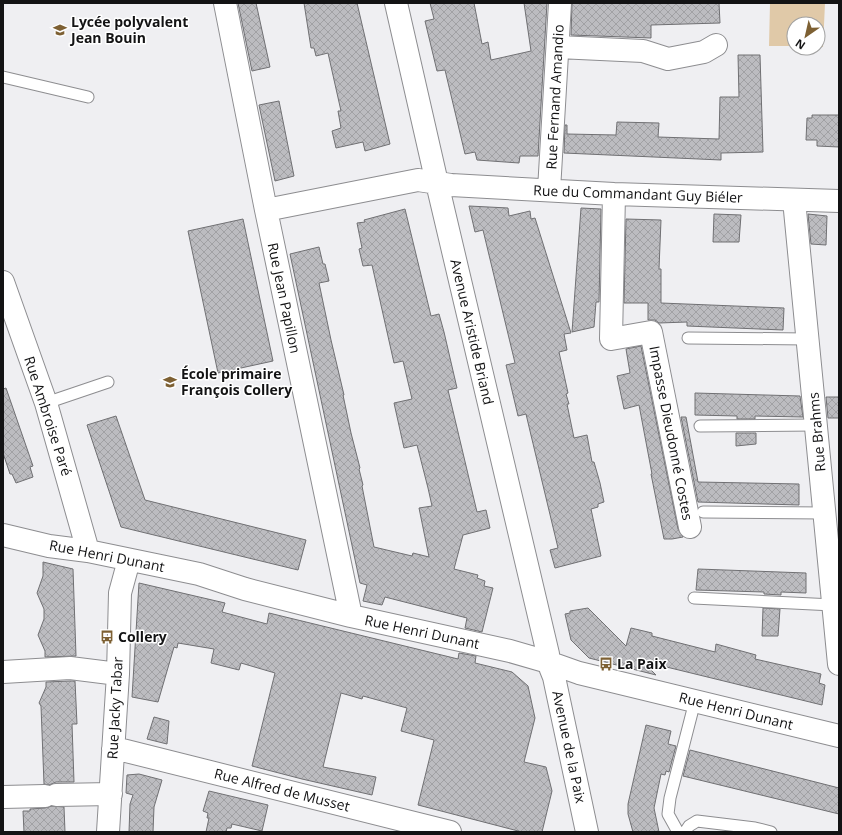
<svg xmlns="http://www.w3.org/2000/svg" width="842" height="835" font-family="'Open Sans',sans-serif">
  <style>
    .garden { fill: #e0c9a8 }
    .building { fill: url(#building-cross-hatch); stroke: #707073 }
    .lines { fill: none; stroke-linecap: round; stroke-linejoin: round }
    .lane-casing { stroke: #8d8d90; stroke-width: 13 }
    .street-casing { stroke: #8d8d90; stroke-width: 24 }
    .lane { stroke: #fff; stroke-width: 11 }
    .street { stroke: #fff; stroke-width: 22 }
    .labels { text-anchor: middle; stroke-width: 3; stroke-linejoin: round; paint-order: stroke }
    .poi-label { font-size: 14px; font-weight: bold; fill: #131314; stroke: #fff; text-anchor: start }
    .street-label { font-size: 14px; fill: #131314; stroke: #fff }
  </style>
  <defs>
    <pattern id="building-cross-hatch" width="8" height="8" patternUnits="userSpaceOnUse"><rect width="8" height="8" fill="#bcbcc0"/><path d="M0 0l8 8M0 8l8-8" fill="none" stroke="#a1a1a4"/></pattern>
  </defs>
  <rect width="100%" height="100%" fill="#efeff2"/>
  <!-- garden -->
  <path class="garden" d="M 770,3 L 825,3 L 823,47 L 818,47 L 818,24 L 794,24 L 794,46 L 769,46 Z"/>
  <!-- building -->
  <path class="building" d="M 238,3 L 256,3 L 270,67 L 252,71 Z
    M 304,3 L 357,3 L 390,144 L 365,151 L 363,142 L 336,148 L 332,131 L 341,128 L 338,111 L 341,111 L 328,53 L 316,56 L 314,48 L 311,48 Z
    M 430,3 L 474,3 L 482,44 L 488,42 L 491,60 L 531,51 L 524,3 L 547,3 L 538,156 L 520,156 L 519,163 L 477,160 L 475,152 L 465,154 L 445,70 L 437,71 L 425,21 L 434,19 Z
    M 572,3 L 719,3 L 720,23 L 651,25 L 651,38 L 571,35 Z
    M 738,55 L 760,55 L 763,152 L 721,153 L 721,160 L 564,153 L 565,125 L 567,125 L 567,134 L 616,135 L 617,122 L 659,123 L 658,137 L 719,139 L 720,97 L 739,97 Z
    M 279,101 L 294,176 L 275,181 L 259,105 Z
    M 812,115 L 839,115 L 839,147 L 817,146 L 817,140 L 806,140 L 807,118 L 812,118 Z
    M 469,206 L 508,208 L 509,216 L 530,211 L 531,219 L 535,218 L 571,333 L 564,334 L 567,350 L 559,352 L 568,393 L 566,394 L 569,404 L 567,404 L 574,438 L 587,435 L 592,462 L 594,462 L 600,483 L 604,502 L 598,504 L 598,507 L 591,509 L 601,556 L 555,568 L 550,550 L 558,548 L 530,431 L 526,414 L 518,416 L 506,365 L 515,363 L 483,230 L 475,232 Z
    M 581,208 L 601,209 L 599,302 L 596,302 L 594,327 L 572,332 Z
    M 405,209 L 431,316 L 439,314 L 444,332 L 457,388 L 448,390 L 477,512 L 486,510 L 490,528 L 463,535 L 454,569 L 478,575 L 477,578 L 485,581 L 484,586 L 493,588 L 482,632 L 465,628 L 467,618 L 385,597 L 382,605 L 363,601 L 367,585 L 360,583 L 290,254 L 319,247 L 323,264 L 325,264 L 329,281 L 319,283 L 331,340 L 344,395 L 343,395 L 351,433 L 360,468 L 359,469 L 363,485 L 362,486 L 374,547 L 412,556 L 413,553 L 429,557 L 419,508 L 432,506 L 428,488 L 417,445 L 404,448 L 394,403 L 412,399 L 403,361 L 394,363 L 372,265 L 363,266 L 359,249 L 362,248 L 357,223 L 365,222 L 364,220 Z
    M 714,214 L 741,215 L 739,242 L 713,242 Z
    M 808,214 L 827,216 L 826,245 L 811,244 Z
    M 243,219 L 273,361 L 218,373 L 188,231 Z
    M 626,219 L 661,220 L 659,269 L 661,269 L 661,303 L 784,308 L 783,330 L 687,326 L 687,322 L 659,323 L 655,320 L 648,320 L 648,303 L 624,303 Z
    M 641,346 L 678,529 L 683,537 L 672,539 L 664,539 L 651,474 L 652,474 L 639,405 L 624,409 L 617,376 L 630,373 L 626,349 Z
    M 6,388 L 33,466 L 30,467 L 33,477 L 16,483 L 12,474 L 10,474 L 3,453 L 3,389 Z
    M 695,393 L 800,396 L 803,417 L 755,416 L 755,419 L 737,419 L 737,416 L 695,415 Z
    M 826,397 L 839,397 L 839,418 L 828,418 Z
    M 116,416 L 145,500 L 306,540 L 298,570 L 121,527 L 87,425 Z
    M 681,417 L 686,417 L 698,482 L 799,484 L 799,505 L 698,502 Z
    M 736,433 L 756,433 L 756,444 L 736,446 Z
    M 43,562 L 73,569 L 76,656 L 45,657 L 45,651 L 38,635 L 44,619 L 44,609 L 37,593 L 43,576 Z
    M 698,569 L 806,573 L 806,593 L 781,592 L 781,595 L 764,594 L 764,592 L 696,590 Z
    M 139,583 L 225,603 L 222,612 L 267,624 L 269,613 L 458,659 L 459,653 L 476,656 L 475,663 L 512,672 L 528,686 L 535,718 L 524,762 L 546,767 L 552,791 L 542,832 L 522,832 L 418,805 L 434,740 L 401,731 L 407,708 L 363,696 L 362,699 L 341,693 L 323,767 L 376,777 L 372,795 L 302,779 L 252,766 L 275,673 L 241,663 L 239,670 L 211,663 L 214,649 L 178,643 L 177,648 L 174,647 L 158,702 L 132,697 Z
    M 588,608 L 626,646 L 631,628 L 652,633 L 652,636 L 715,652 L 716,644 L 756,655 L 755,659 L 821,674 L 819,683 L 825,685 L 822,705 L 646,662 L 645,664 L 656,675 L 589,658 L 571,640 L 565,614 L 570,613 L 570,611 Z
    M 763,608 L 780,609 L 778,636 L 762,636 Z
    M 70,681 L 75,681 L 77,724 L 72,724 L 74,782 L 56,782 L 49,785 L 44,784 L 41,706 L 39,703 L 46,687 L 46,682 Z
    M 154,717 L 169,721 L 167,744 L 147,739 Z
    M 646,725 L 671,731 L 668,744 L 676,746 L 669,772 L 666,771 L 665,775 L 661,774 L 654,808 L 659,832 L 633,832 L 628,814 L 628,804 Z
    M 690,750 L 839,788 L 839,814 L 683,776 Z
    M 139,774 L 162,780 L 154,807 L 153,832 L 129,832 L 130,804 L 133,795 L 126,793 L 127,775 Z
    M 209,791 L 268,805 L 262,831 L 232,824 L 231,828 L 227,828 L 226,832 L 206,832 L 209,818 L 207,818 L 208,813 L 203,811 Z
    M 52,806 L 64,807 L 65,832 L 24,832 L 23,811 L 30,811 L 30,809 L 45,808 Z"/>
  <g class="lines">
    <!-- lane casing -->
    <g class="lane-casing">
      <path id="lane" d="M 3,77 L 88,97
        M 688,338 L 808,339
        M 46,403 L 108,382
        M 700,426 L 816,425
        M 703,512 L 824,513
        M 694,598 L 833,605
        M 678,832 L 668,814 L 670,798 L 695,701
        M 685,832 L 689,826 L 697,821 L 755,828 L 771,832"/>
    </g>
    <!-- street casing -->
    <g class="street-casing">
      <path id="street" d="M 225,3 L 266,210 L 351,616
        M 396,3 L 437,183 L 548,654 L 548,662 L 554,677 L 587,832
        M 558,47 L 643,51 L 668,59 L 704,52 L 716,45
        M 549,190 L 560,3
        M 614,194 L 611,339 L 651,332 L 690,527
        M 794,200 L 839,664
        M 266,210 L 418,180 L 451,185 L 614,194 L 839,201
        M 3,282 L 46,403 L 88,551
        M 3,535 L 49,546 L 88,551 L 199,574 L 245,589 L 351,616 L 510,651 L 548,662 L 579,673 L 839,736
        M 3,672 L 70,668 L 118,674
        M 113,749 L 122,750 L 450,832
        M 56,795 L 111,794
        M 3,797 L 45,796
        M 108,832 L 118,674 L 120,593 L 129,560"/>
    </g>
    <!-- lane -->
    <use href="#lane" class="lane"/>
    <!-- street -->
    <use href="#street" class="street"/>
  </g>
  <!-- icons -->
  <defs>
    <g id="school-bare" transform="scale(1.08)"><path d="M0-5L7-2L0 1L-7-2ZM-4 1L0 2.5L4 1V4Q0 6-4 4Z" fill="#7d6033" stroke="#fff" stroke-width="2.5" paint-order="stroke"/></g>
    <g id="bus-bare" transform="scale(1.08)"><path d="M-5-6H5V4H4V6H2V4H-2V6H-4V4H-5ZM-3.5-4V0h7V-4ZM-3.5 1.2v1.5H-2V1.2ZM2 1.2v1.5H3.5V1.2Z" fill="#7d6033" stroke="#fff" stroke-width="2.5" paint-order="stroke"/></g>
  </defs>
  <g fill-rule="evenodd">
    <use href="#school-bare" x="60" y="30"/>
    <use href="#school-bare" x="170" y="382"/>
    <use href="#bus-bare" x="107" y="637"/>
    <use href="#bus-bare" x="606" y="664"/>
  </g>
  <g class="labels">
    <!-- poi labels -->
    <g class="poi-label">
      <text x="71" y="27">Lycée polyvalent<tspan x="71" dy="16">Jean Bouin</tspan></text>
      <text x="181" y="379">École primaire<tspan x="181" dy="16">François Collery</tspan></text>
      <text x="118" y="642">Collery</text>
      <text x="617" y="669">La Paix</text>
    </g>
    <!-- street labels -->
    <g class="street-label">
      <text transform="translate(555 97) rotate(-87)" y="5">Rue Fernand Amandio</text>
      <text transform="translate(638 194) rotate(2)" y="5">Rue du Commandant Guy Biéler</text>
      <text transform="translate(284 298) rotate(78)" y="5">Rue Jean Papillon</text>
      <text transform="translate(472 332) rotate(77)" y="5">Avenue Aristide Briand</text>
      <text transform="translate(48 416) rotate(72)" y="5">Rue Ambroise Paré</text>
      <text transform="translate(817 432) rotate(-95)" y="5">Rue Brahms</text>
      <text transform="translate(671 433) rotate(79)" y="5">Impasse Dieudonné Costes</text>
      <text transform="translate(107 556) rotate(11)" y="5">Rue Henri Dunant</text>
      <text transform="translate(422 632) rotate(12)" y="5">Rue Henri Dunant</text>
      <text transform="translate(115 708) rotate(-87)" y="5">Rue Jacky Tabar</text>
      <text transform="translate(736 711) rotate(14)" y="5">Rue Henri Dunant</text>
      <text transform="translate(569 747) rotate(78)" y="5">Avenue de la Paix</text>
      <text transform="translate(282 790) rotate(14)" y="5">Rue Alfred de Musset</text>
    </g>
  </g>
  <!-- border -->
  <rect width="842" height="835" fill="none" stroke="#131314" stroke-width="8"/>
  <!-- north arrow -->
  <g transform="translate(806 36) rotate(214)"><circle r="19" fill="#ffffff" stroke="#a1a1a1"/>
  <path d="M0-3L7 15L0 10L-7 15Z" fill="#7d6033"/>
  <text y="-6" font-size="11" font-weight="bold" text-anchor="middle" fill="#131314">N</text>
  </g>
</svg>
